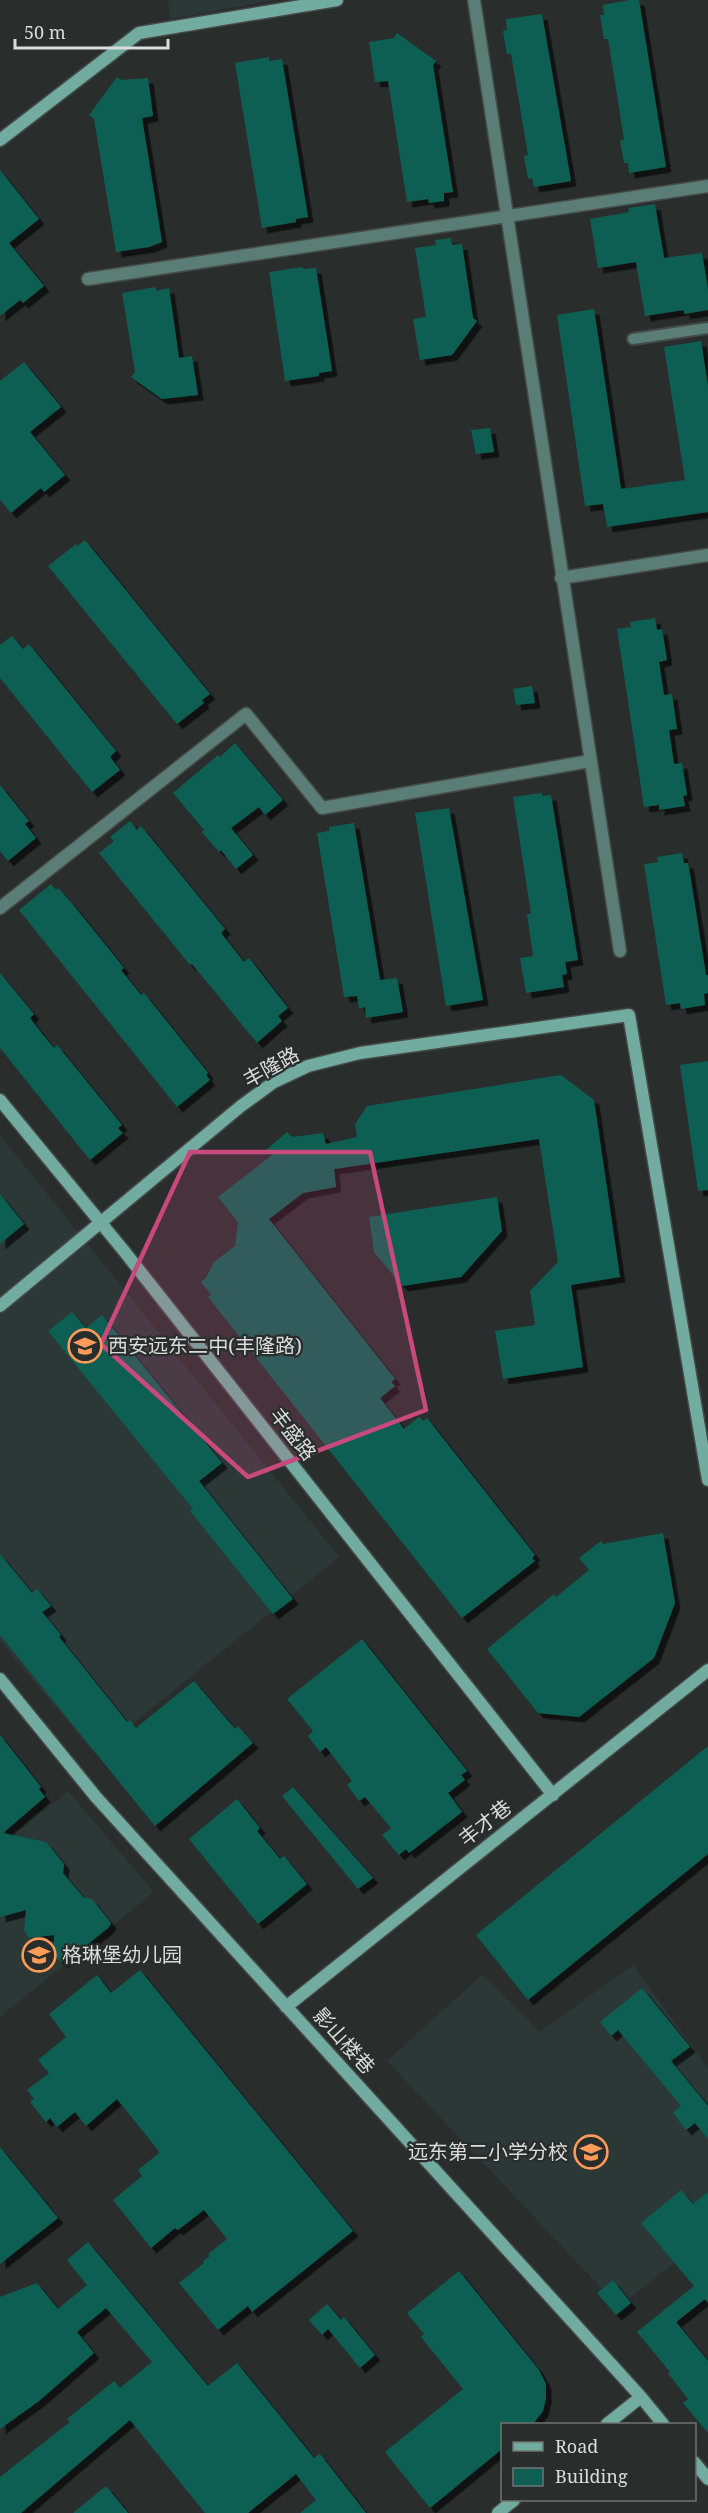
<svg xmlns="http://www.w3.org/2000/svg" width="708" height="2513" font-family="'Noto Serif','Noto Sans SC',serif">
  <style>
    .built { fill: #2b3836 }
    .building { fill: #0e5e53; filter: url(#shadow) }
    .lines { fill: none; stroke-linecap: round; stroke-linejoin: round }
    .lane-casing { stroke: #454a49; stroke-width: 14 }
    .street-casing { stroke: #454a49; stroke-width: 15 }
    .secondary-casing { stroke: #454a49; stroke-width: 15 }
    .lane { stroke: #5a7e76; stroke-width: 10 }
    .street { stroke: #5a7e76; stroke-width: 12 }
    .secondary { stroke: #72aca0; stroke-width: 12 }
    .marked { fill: #c8497b; fill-opacity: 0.2; stroke: #c8497b; stroke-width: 4.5; stroke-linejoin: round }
    .labels { text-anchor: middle; stroke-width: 4.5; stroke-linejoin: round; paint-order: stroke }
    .street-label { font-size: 20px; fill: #d9dcdb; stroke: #292e2d }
    .poi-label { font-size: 20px; fill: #d9dcdb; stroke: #292e2d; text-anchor: start }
  </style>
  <defs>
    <filter id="shadow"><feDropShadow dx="5.5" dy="5.5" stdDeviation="0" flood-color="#0009"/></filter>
  </defs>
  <rect width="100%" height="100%" fill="#292e2d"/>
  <!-- built -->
  <path class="built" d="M 168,0 L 275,0 L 170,19 Z
    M 0,1135 L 339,1557 L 95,1754 L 0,1641 Z
    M 68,1791 L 154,1892 L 0,2017 L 0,1846 Z
    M 633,1965 L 708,2068 L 708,2235 L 619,2307 L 387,2061 L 483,1974 L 539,2032 Z"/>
  <!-- building -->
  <path class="building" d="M 630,0 L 639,0 L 666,167 L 629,173 L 628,163 L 624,163 L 620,140 L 624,140 L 617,95 L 608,39 L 604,39 L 600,15 L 604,15 L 603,5 Z
    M 542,14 L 571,181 L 534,187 L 532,178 L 528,179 L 524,156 L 528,155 L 511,54 L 507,54 L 503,31 L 507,30 L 506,19 Z
    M 397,33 L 436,61 L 433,65 L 453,192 L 444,193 L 444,201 L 429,203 L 428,199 L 407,202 L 388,81 L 375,82 L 369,42 L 394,38 Z
    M 269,57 L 269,61 L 282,59 L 308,217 L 296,219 L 296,222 L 262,228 L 235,63 Z
    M 117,77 L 121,80 L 148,78 L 153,116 L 142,118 L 162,242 L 149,247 L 116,252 L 94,119 L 89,115 Z
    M 0,170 L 39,219 L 9,243 L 44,286 L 23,303 L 20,300 L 0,316 Z
    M 655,204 L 664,258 L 702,253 L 708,289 L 708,310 L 684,314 L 684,310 L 645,316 L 636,262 L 598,268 L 590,219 L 629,212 L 628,208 Z
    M 451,238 L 452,245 L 462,244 L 473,318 L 477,321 L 452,355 L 420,360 L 413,319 L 426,317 L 415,248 L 436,245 L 435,240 Z
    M 302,267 L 303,269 L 316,268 L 332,371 L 319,373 L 319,376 L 285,381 L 269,272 Z
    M 156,287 L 156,291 L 169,288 L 179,358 L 192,356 L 198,395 L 162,399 L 131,377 L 135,372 L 122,293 Z
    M 594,309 L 621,489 L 685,480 L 664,347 L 701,341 L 708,386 L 708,512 L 607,527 L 603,504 L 585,506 L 557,315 Z
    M 24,362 L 61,407 L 30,432 L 65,475 L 44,492 L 41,488 L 11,513 L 0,500 L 0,381 Z
    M 490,428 L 494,452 L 476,454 L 471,430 Z
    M 85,540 L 210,694 L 202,700 L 204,703 L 177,724 L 48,566 L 76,544 L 77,546 Z
    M 655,618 L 657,630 L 662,629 L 667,660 L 659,662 L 664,695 L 672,694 L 677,729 L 669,730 L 674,764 L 682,763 L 687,795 L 683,796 L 685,806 L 659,810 L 659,805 L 644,807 L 617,629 L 631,627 L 630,622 Z
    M 12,636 L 23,649 L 29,644 L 116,751 L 110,757 L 120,770 L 92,792 L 0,678 L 0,645 Z
    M 532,686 L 535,703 L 516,705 L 513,689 Z
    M 235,743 L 283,800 L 265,815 L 259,807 L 231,828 L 253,855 L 236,869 L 221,850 L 219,852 L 202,832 L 204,830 L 173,793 L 218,755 L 220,757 Z
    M 0,785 L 29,821 L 25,824 L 36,838 L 8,861 L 0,851 Z
    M 542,793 L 542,796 L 551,795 L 578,960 L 565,962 L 567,974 L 562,975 L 564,987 L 526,993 L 520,958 L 533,956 L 527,914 L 531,914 L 513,797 Z
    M 449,808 L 483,1000 L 446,1006 L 415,813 Z
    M 130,821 L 137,830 L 141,826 L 225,929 L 221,933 L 244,962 L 249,958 L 288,1008 L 278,1016 L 282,1021 L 257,1043 L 192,964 L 190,965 L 99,853 L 114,841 L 110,837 Z
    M 354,823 L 380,980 L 397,978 L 403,1012 L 366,1018 L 365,1007 L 359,1008 L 357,996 L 344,997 L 317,833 L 329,831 L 329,827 Z
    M 682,853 L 684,863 L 688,863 L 690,874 L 706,975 L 708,975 L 708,993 L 704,994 L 705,1005 L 681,1009 L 680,1003 L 666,1005 L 644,864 L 658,862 L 657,857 Z
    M 51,884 L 56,890 L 58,888 L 70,901 L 124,968 L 121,970 L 141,995 L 144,993 L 208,1073 L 206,1075 L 210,1080 L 177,1107 L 19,910 Z
    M 0,973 L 34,1014 L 30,1018 L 43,1035 L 54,1048 L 57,1045 L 122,1125 L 118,1128 L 123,1133 L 90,1160 L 0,1048 Z
    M 708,1061 L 708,1190 L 698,1191 L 680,1065 Z
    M 561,1075 L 594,1100 L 620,1277 L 571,1285 L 583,1367 L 503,1379 L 495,1331 L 535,1325 L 530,1291 L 558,1262 L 539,1139 L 334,1169 L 336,1187 L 303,1193 L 269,1219 L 395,1379 L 391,1382 L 395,1386 L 380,1398 L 404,1429 L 419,1417 L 423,1421 L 427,1418 L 535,1555 L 532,1558 L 535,1561 L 462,1618 L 208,1297 L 211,1295 L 201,1282 L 206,1278 L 214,1262 L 235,1246 L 238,1222 L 218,1197 L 272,1155 L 267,1149 L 287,1132 L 292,1137 L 323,1133 L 326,1144 L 357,1137 L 355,1124 L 367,1106 Z
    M 0,1194 L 24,1224 L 0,1244 Z
    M 497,1197 L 502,1231 L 461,1277 L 402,1286 L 374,1252 L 369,1217 Z
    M 72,1312 L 86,1328 L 102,1315 L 222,1463 L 199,1481 L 293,1599 L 273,1614 L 190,1511 L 193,1509 L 48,1331 Z
    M 663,1533 L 675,1603 L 654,1658 L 579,1717 L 538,1713 L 487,1649 L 554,1594 L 556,1597 L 589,1570 L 579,1558 L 601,1541 L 603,1544 Z
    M 0,1554 L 32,1593 L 37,1589 L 51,1606 L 42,1612 L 61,1635 L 59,1637 L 127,1722 L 130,1720 L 136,1728 L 194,1681 L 235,1729 L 238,1726 L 253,1743 L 155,1826 L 0,1635 Z
    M 362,1639 L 467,1771 L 461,1775 L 465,1780 L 448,1793 L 462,1812 L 409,1853 L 406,1849 L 399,1855 L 382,1835 L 391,1828 L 365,1797 L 359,1801 L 347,1785 L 352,1781 L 326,1747 L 320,1752 L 308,1736 L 313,1731 L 287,1699 Z
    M 0,1735 L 41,1787 L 39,1789 L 45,1797 L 3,1833 L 46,1842 L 64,1864 L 63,1873 L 83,1897 L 92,1899 L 111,1923 L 108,1928 L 78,1952 L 82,1956 L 61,1962 L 54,1955 L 54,1935 L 29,1938 L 24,1930 L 26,1910 L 0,1917 Z
    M 708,1746 L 708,1854 L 528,2000 L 476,1935 Z
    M 293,1787 L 373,1878 L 358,1889 L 282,1796 Z
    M 237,1799 L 260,1828 L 257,1831 L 280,1859 L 284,1856 L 307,1884 L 258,1924 L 189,1839 Z
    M 140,1970 L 353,2231 L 252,2312 L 248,2306 L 218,2330 L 179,2283 L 204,2263 L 203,2261 L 210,2256 L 208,2254 L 227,2239 L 204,2210 L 178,2230 L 175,2228 L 151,2248 L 113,2200 L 142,2176 L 138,2170 L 159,2153 L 158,2150 L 117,2099 L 86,2126 L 75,2112 L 57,2127 L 50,2118 L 46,2122 L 30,2102 L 34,2099 L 27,2090 L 49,2073 L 38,2060 L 66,2037 L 49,2014 L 97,1975 L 111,1993 Z
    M 642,1988 L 690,2047 L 671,2061 L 708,2106 L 708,2139 L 695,2123 L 686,2130 L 673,2113 L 681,2106 L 618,2030 L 611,2036 L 600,2022 Z
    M 0,2147 L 58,2218 L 0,2264 Z
    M 681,2190 L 693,2204 L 708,2192 L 708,2303 L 705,2299 L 676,2322 L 708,2361 L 708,2433 L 683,2403 L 688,2399 L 668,2373 L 670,2372 L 637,2332 L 694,2286 L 641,2223 Z
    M 88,2242 L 208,2386 L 237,2363 L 314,2458 L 320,2454 L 366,2513 L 300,2513 L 316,2500 L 296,2474 L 248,2513 L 205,2513 L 130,2420 L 21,2513 L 0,2513 L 0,2477 L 70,2422 L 67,2419 L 114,2381 L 120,2388 L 152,2362 L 106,2308 L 77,2332 L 94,2353 L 39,2401 L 0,2429 L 0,2297 L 37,2283 L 58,2309 L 87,2285 L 67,2260 Z
    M 459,2271 L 539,2370 L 546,2384 L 546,2398 L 543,2411 L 533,2424 L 502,2424 L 502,2449 L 430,2508 L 385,2452 L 463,2389 L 421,2337 L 424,2334 L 407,2313 Z
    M 613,2280 L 631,2303 L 616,2315 L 597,2293 Z
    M 327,2304 L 341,2320 L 344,2317 L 375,2355 L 360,2368 L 328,2329 L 322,2335 L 309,2320 Z
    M 106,2486 L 128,2513 L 73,2513 Z"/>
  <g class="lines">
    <!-- lane casing -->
    <g class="lane-casing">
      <path id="lane" d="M 633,339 L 708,328"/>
    </g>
    <!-- street casing -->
    <g class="street-casing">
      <path id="street" d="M 474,0 L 620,951
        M 88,279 L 708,186
        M 561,578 L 708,555
        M 0,908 L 246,714 L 322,808 L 590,761"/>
    </g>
    <!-- secondary casing -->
    <g class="secondary-casing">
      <path id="secondary" d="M 0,140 L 139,33 L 337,0
        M 0,1100 L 124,1251 L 553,1795
        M 0,1306 L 241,1106 L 274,1082 L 308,1066 L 360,1053 L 629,1015 L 708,1480
        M 0,1679 L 96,1797 L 641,2397 L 663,2424
        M 286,2007 L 708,1670
        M 607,2424 L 641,2397
        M 694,2462 L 708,2479
        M 498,2513 L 514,2500"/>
    </g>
    <!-- lane -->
    <use href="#lane" class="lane"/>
    <!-- street -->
    <use href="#street" class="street"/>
    <!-- secondary -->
    <use href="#secondary" class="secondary"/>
  </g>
  <!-- marked area -->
  <path class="marked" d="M 190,1152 L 370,1152 L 426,1410 L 248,1477 L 101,1344 Z"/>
  <!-- icons -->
  <defs>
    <g id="school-ring" transform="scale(1.725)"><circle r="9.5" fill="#292e2d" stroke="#fe9b59" stroke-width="1.5"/><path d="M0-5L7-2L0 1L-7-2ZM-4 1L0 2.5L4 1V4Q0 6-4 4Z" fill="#fe9b59"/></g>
  </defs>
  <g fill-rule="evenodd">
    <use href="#school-ring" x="85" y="1346"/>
    <use href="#school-ring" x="39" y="1955"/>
    <use href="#school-ring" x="591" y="2152"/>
  </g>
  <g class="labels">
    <!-- street labels -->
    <g class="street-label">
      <text transform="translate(271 1067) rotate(-29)" y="7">丰隆路</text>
      <text transform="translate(293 1434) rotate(52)" y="7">丰盛路</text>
      <text transform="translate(485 1823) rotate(-38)" y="7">丰才巷</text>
      <text transform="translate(344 2041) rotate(48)" y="7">影山楼巷</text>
    </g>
    <!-- poi labels -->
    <g class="poi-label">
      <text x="108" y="1353">西安远东二中(丰隆路)</text>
      <text x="62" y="1962">格琳堡幼儿园</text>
      <text x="568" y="2159" text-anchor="end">远东第二小学分校</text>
    </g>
  </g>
  <!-- legend -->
  <rect x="501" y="2423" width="195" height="78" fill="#292e2d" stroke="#6f7473" stroke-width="1.5"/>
  <rect x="513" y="2442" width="30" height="9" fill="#72aca0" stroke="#6f7473" stroke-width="1.5"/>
  <text x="555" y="2453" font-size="18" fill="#d9dcdb">Road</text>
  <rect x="513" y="2468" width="30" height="18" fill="#0e5e53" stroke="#6f7473" stroke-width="1.5"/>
  <text x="555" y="2483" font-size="18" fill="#d9dcdb">Building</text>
  <!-- scale -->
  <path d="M15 39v9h153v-9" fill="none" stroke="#d9dcdb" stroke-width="3"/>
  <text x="24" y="39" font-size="18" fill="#d9dcdb" stroke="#292e2d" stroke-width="4.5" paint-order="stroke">50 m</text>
</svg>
